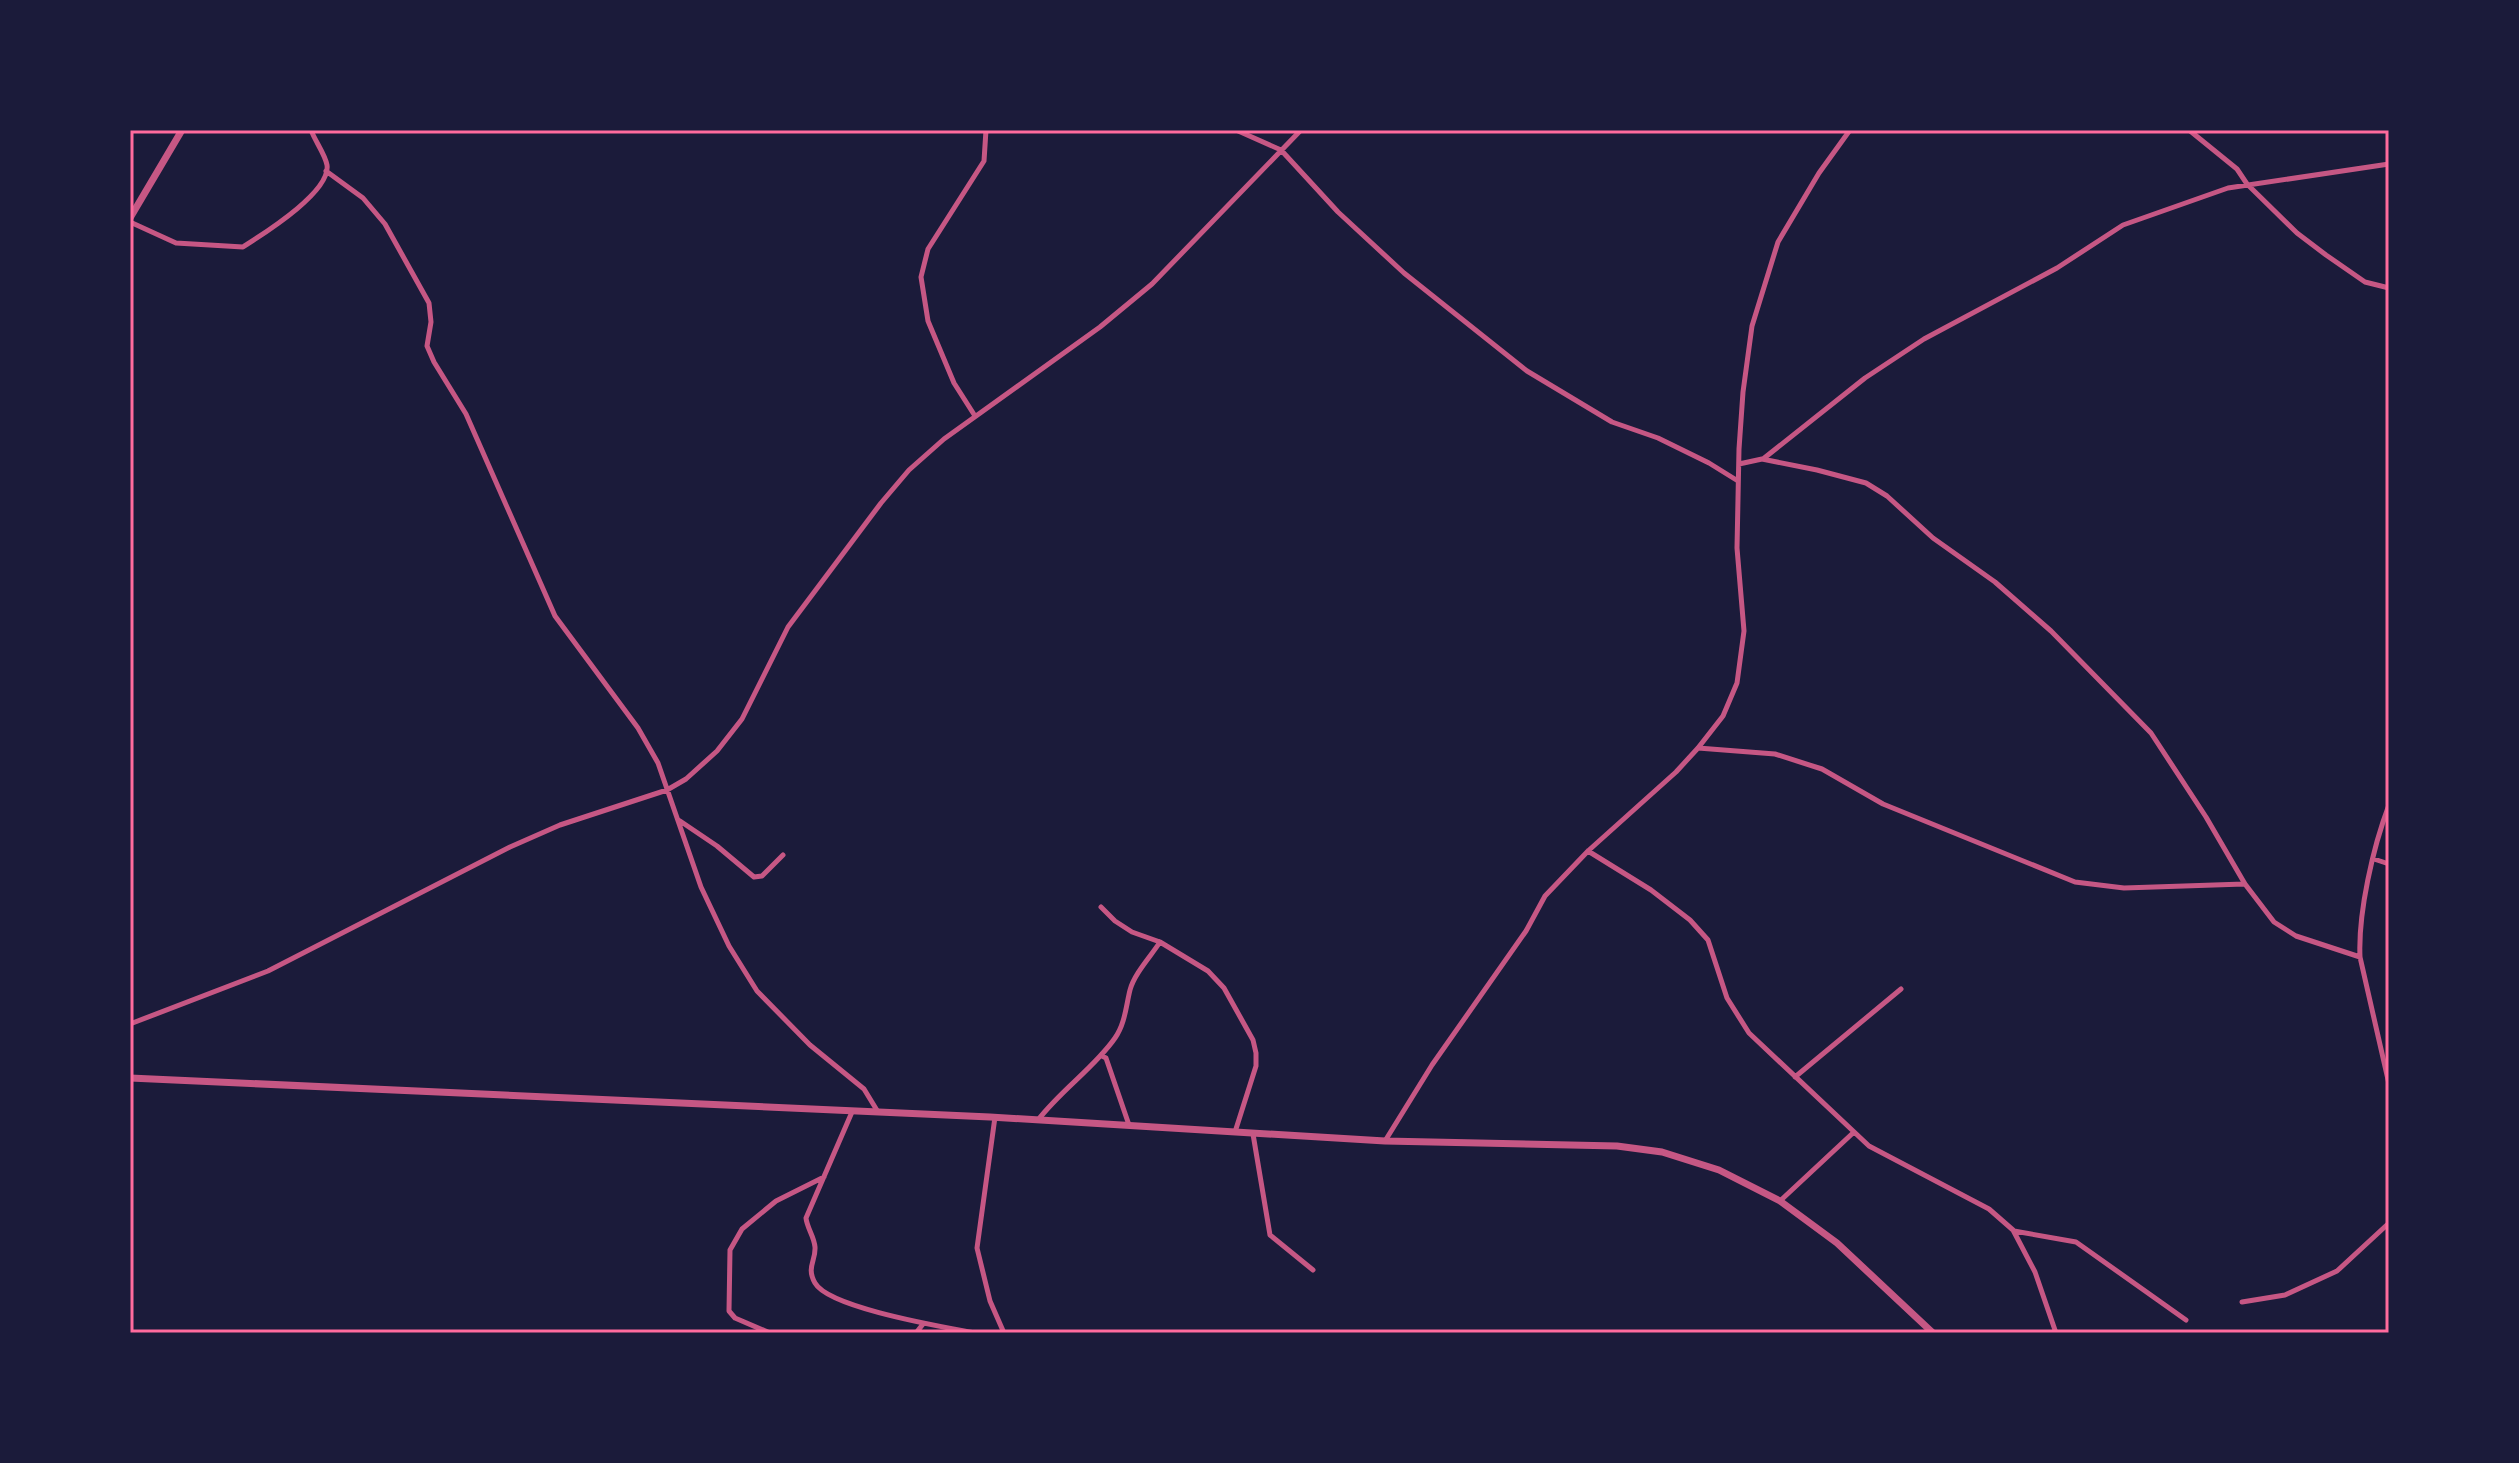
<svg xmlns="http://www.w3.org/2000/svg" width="2519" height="1463" font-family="'Fira Sans Condensed',sans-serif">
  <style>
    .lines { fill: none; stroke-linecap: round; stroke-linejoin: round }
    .minor { stroke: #c65784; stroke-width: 5 }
    .tertiary { stroke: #c65784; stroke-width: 7 }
    .neatline { fill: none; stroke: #ff6b9d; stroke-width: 3 }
  </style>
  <rect width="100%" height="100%" fill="#1b1b3a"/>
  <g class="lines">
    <!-- minor -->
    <path class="minor" d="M 1236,130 L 1281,150 L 1338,212 L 1404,273 L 1527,371 L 1612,422 L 1658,438 L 1709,463 L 1738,481
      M 2189,130 L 2237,169 L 2247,184 L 2297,233 L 2326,255 L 2365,282 L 2389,288
      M 326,171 L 363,198 L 385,224 L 429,303 L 431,322 L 427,346 L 434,362 L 466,414 L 555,616 L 638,728 L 658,763 L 701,887 L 729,946 L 757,991 L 810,1045 L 864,1089 L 878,1112
      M 130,222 L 176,243 L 243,247 C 263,234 331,192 327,165 C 325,154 315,141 311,130
      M 975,416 L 954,383 L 928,321 L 921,277 L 928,249 L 984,161 L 986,130
      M 1763,459 L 1865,378 L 1924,339 L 2057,268 L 2123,225 L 2228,188 L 2389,164
      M 1739,464 L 1762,459 L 1817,470 L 1866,483 L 1887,496 L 1933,538 L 1995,582 L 2051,631 L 2151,733 L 2206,817 L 2245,884 L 2274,922 L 2296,936 L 2360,957
      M 1698,748 L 1775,754 L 1822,769 L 1883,804 L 2075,882 L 2124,888 L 2244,884
      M 2389,805 C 2373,847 2358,913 2360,957 L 2389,1084
      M 680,821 L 717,846 L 754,877 L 762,876 L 783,855
      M 1588,851 L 1651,890 L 1690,920 L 1708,940 L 1727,998 L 1749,1033 L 1869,1146 L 1989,1209 L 2013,1230 L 2035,1272 L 2056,1333
      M 2374,859 L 2389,864
      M 1101,907 L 1115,921 L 1132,932 L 1160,942 L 1208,971 L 1224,988 L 1253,1040 L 1256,1053 L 1256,1066 L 1235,1132
      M 130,1024 L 268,971 L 510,847 L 560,825 L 667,790 L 686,779 L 717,751 L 742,719 L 788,627 L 881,503 L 909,470 L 944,439 L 1100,327 L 1152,284 L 1301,130
      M 1102,1056 L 1106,1058 L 1129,1125
      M 1795,1077 L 1901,989
      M 852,1112 L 806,1218 C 807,1228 814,1236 815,1247 C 816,1261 806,1267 815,1283 C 829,1308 944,1327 975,1333
      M 995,1117 L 977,1248 L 990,1301 L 1004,1333
      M 1038,1120 C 1061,1090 1095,1067 1115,1038 C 1125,1024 1126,1006 1130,990 C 1134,974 1151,956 1160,942
      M 1253,1134 L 1270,1235 L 1313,1270
      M 1385,1141 L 1432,1065 L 1526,931 L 1545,896 L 1588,851 L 1676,772 L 1698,748 L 1723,716 L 1737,683 L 1744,631 L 1737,548 L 1739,449 L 1743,392 L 1752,326 L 1778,242 L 1819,173 L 1850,130
      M 1780,1201 L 1854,1132
      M 2014,1231 L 2076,1242 L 2186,1320
      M 2242,1302 L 2285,1295 L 2337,1271 L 2389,1223
      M 770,1333 L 735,1318 L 729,1311 L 730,1250 L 742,1229 L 776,1201 L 824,1177
      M 916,1333 L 923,1324"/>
    <!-- tertiary -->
    <path class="tertiary" d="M 130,218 L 182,130
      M 130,1078 L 990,1117 L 1385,1141 L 1617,1146 L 1662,1152 L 1719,1170 L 1780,1201 L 1837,1243 L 1933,1333"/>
  </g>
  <!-- border -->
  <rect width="2519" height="1463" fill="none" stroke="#1b1b3a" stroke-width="264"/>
  <rect x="132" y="132" width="2255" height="1199" class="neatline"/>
</svg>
